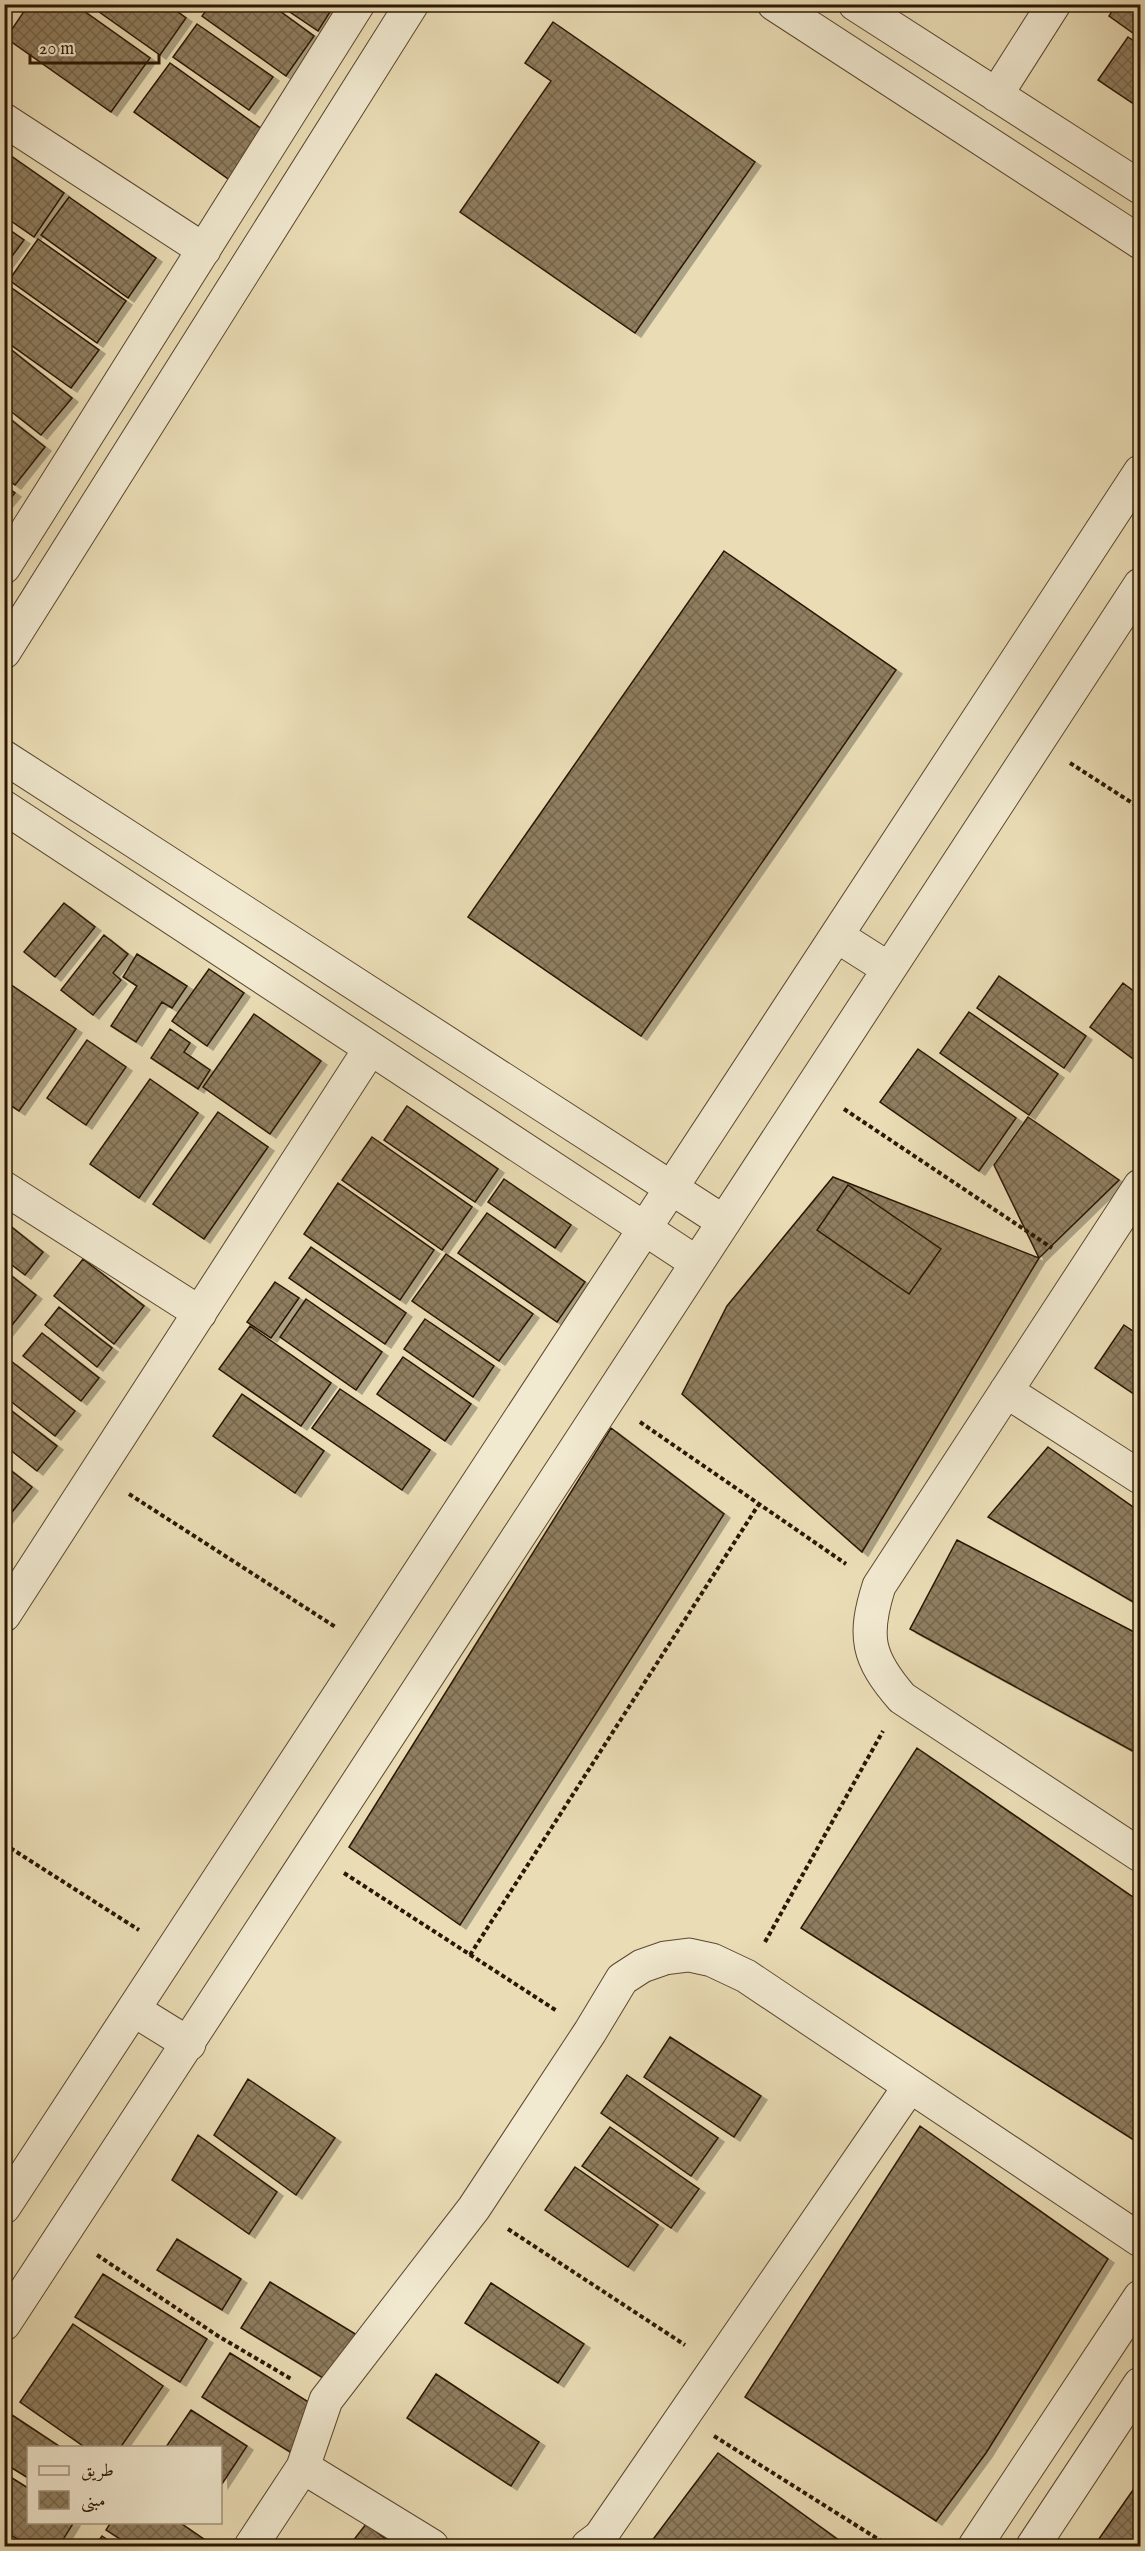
<svg xmlns="http://www.w3.org/2000/svg" width="1145" height="2551" font-family="'IM FELL English',Amiri,serif">
  <style>
    .building { fill: url(#building-cross-hatch); stroke: #2c1703; stroke-width: 1.5; filter: url(#shadow) }
    .lines { fill: none; stroke-linecap: round; stroke-linejoin: round }
    .minor-casing { stroke: #5c4830; stroke-width: 35 }
    .path { stroke: #2c1703; stroke-width: 4; stroke-dasharray: 4.5 3; stroke-linecap: butt }
    .minor { stroke: #f1e9d0; stroke-width: 33 }
  </style>
  <defs>
    <pattern id="building-cross-hatch" width="8" height="8" patternUnits="userSpaceOnUse" patternTransform="scale(1.5)"><rect width="8" height="8" fill="#8f7e60"/><path d="M0 0l8 8M0 8l8-8" fill="none" stroke="#75664d"/></pattern>
    <filter id="shadow"><feDropShadow dx="6" dy="4" stdDeviation="0" flood-color="#0004"/></filter>
  </defs>
  <rect width="100%" height="100%" fill="#eaddb6"/>
  <filter id="stains"><feTurbulence type="fractalNoise" baseFrequency=".00333" numOctaves="4"/><feColorMatrix values="0 0 0 0 .2 0 0 0 0 .09 0 0 0 0 .02 0 0 0 .5 -.17"/></filter>
  <radialGradient id="worn" r=".72"><stop offset=".6" stop-color="#630" stop-opacity="0"/><stop offset="1" stop-color="#630" stop-opacity=".3"/></radialGradient>
  <!-- building -->
  <path class="building" d="M 29,4 L 74,4 L 150,58 L 111,112 L 6,38 Z
    M 98,4 L 167,4 L 186,18 L 160,55 L 95,9 Z
    M 211,4 L 270,4 L 314,36 L 286,76 L 202,16 Z
    M 278,4 L 335,4 L 318,31 Z
    M 1117,4 L 1140,4 L 1140,38 L 1109,16 Z
    M 553,22 L 755,162 L 635,333 L 460,212 L 551,81 L 525,63 Z
    M 197,24 L 273,77 L 249,110 L 173,57 Z
    M 1128,37 L 1140,45 L 1140,108 L 1098,80 Z
    M 170,63 L 266,132 L 231,181 L 134,112 Z
    M 4,151 L 64,193 L 34,237 L 4,216 Z
    M 69,197 L 156,258 L 128,298 L 41,235 Z
    M 4,226 L 24,240 L 4,267 Z
    M 38,239 L 126,301 L 97,343 L 9,280 Z
    M 9,286 L 99,350 L 71,388 L 4,340 L 4,293 Z
    M 4,344 L 72,398 L 41,435 L 4,406 Z
    M 4,414 L 45,447 L 15,485 L 4,477 Z
    M 4,485 L 15,493 L 4,506 Z
    M 724,551 L 896,670 L 641,1036 L 468,917 Z
    M 64,903 L 95,927 L 55,977 L 24,952 Z
    M 104,935 L 128,954 L 113,973 L 121,980 L 93,1015 L 61,990 Z
    M 137,954 L 187,986 L 172,1008 L 162,1002 L 136,1042 L 111,1026 L 137,986 L 123,977 Z
    M 209,969 L 244,993 L 207,1046 L 172,1021 Z
    M 999,976 L 1086,1036 L 1064,1068 L 977,1008 Z
    M 4,980 L 76,1029 L 19,1111 L 4,1101 Z
    M 1123,983 L 1140,996 L 1140,1028 L 1138,1032 L 1140,1034 L 1140,1064 L 1090,1027 Z
    M 969,1012 L 1058,1074 L 1029,1115 L 940,1053 Z
    M 254,1014 L 321,1061 L 270,1134 L 203,1087 Z
    M 170,1029 L 190,1043 L 184,1052 L 210,1070 L 198,1089 L 151,1058 Z
    M 87,1040 L 126,1067 L 86,1125 L 47,1098 Z
    M 918,1049 L 1016,1118 L 979,1171 L 880,1102 Z
    M 150,1079 L 198,1113 L 139,1198 L 90,1164 Z
    M 407,1106 L 498,1169 L 475,1202 L 384,1140 Z
    M 218,1112 L 268,1147 L 204,1239 L 153,1204 Z
    M 1028,1117 L 1119,1180 L 1039,1258 L 994,1165 Z
    M 372,1137 L 472,1207 L 442,1250 L 342,1180 Z
    M 833,1177 L 1039,1258 L 862,1552 L 682,1394 L 727,1306 Z
    M 504,1179 L 571,1225 L 555,1248 L 488,1202 Z
    M 338,1183 L 434,1250 L 400,1300 L 304,1234 Z
    M 848,1185 L 941,1249 L 909,1294 L 817,1230 Z
    M 487,1213 L 585,1282 L 557,1322 L 458,1253 Z
    M 4,1221 L 43,1252 L 25,1275 L 4,1259 Z
    M 311,1247 L 406,1313 L 385,1344 L 289,1278 Z
    M 446,1254 L 533,1314 L 499,1361 L 412,1301 Z
    M 83,1259 L 144,1306 L 114,1344 L 54,1296 Z
    M 4,1270 L 36,1295 L 4,1335 Z
    M 275,1282 L 299,1298 L 271,1338 L 247,1322 Z
    M 306,1299 L 382,1352 L 356,1390 L 280,1337 Z
    M 59,1307 L 112,1348 L 97,1367 L 45,1325 Z
    M 425,1319 L 494,1366 L 473,1397 L 404,1349 Z
    M 1124,1325 L 1140,1336 L 1140,1398 L 1095,1368 Z
    M 250,1326 L 331,1383 L 301,1426 L 219,1369 Z
    M 42,1333 L 99,1378 L 81,1401 L 23,1356 Z
    M 403,1357 L 471,1404 L 445,1441 L 377,1394 Z
    M 11,1361 L 75,1411 L 55,1436 L 4,1396 L 4,1369 Z
    M 340,1389 L 430,1450 L 402,1490 L 312,1428 Z
    M 242,1394 L 324,1451 L 295,1493 L 213,1436 Z
    M 4,1405 L 57,1446 L 37,1471 L 4,1445 Z
    M 611,1428 L 724,1514 L 460,1925 L 349,1847 Z
    M 1048,1447 L 1140,1512 L 1140,1606 L 988,1517 Z
    M 4,1465 L 32,1487 L 4,1522 Z
    M 957,1540 L 1140,1635 L 1140,1755 L 910,1629 Z
    M 917,1748 L 1140,1902 L 1140,2144 L 801,1928 Z
    M 670,2037 L 761,2096 L 734,2137 L 644,2077 Z
    M 627,2075 L 718,2138 L 691,2176 L 601,2113 Z
    M 248,2079 L 335,2138 L 296,2195 L 214,2135 Z
    M 920,2126 L 1108,2259 L 986,2453 L 936,2521 L 745,2397 Z
    M 610,2127 L 699,2189 L 671,2228 L 582,2166 Z
    M 198,2135 L 277,2192 L 249,2234 L 172,2180 Z
    M 575,2167 L 658,2225 L 628,2267 L 545,2210 Z
    M 177,2239 L 241,2279 L 222,2310 L 157,2270 Z
    M 103,2274 L 207,2339 L 180,2382 L 75,2317 Z
    M 270,2282 L 357,2335 L 328,2381 L 241,2328 Z
    M 491,2283 L 584,2344 L 558,2383 L 465,2323 Z
    M 73,2324 L 163,2386 L 120,2448 L 86,2448 L 20,2402 Z
    M 230,2353 L 318,2408 L 290,2452 L 202,2397 Z
    M 436,2374 L 539,2442 L 511,2486 L 407,2418 Z
    M 191,2410 L 247,2446 L 222,2484 L 220,2448 L 166,2447 Z
    M 12,2415 L 62,2448 L 28,2448 L 28,2478 L 4,2463 L 4,2427 Z
    M 718,2453 L 847,2546 L 648,2546 Z
    M 4,2473 L 28,2488 L 28,2522 L 74,2522 L 59,2546 L 29,2546 L 4,2531 Z
    M 1140,2480 L 1140,2546 L 1094,2546 Z
    M 111,2522 L 179,2522 L 214,2546 L 131,2546 L 106,2530 Z
    M 366,2524 L 395,2546 L 349,2546 Z
    M 102,2536 L 117,2546 L 95,2546 Z"/>
  <g class="lines">
    <!-- minor casing -->
    <g class="minor-casing">
      <path id="minor" d="M 774,4 L 1140,242
        M 855,4 L 1140,187
        M 996,95 L 1054,4
        M 4,120 L 204,250
        M 4,567 L 358,4
        M 4,652 L 412,4
        M 4,757 L 724,1222
        M 4,807 L 697,1263
        M 837,936 L 889,969
        M 1140,1186 L 879,1586 C 863,1636 867,1658 902,1698 L 1140,1855
        M 4,1188 L 200,1313
        M 1006,1391 L 1140,1477
        M 4,1615 L 370,1049
        M 134,2010 L 189,2044
        M 4,2207 L 1140,472
        M 4,2324 L 1140,585
        M 303,2467 L 432,2546
        M 251,2546 L 303,2467 L 326,2400 L 474,2208 L 590,2032 L 622,1979 L 642,1966 L 665,1958 L 689,1955 L 712,1960 L 746,1976 L 1140,2240
        M 588,2546 L 600,2537 L 910,2086
        M 975,2546 L 1140,2297
        M 1033,2546 L 1140,2384"/>
    </g>
    <!-- path -->
    <path class="path" d="M 1070,763 L 1140,808
      M 844,1109 L 1052,1248
      M 640,1422 L 846,1564
      M 129,1494 L 337,1628
      M 4,1844 L 139,1930
      M 344,1873 L 557,2011
      M 765,1942 L 883,1731
      M 470,1955 L 759,1504
      M 508,2229 L 685,2345
      M 97,2255 L 218,2336 L 293,2380
      M 714,2436 L 889,2546"/>
    <!-- minor -->
    <use href="#minor" class="minor"/>
  </g>
  <!-- margin -->
  <rect width="1145" height="2551" fill="none" stroke="#eaddb6" stroke-width="24"/>
  <rect x="6" y="6" width="1133" height="2539" fill="none" stroke="#2c1703" stroke-width="3"/>
  <rect x="12" y="12" width="1121" height="2527" fill="none" stroke="#2c1703" stroke-width="1.5"/>
  <!-- legend -->
  <rect x="27" y="2446" width="195" height="78" fill="#f1e9d0" stroke="#a2957e" stroke-width="1.5"/>
  <rect x="39" y="2466" width="30" height="9" fill="#f1e9d0" stroke="#a2957e" stroke-width="1.5"/>
  <text x="81" y="2476" font-size="18" fill="#2c1703">طريق</text>
  <rect x="39" y="2491" width="30" height="18" fill="url(#building-cross-hatch)" stroke="#a2957e" stroke-width="1.5"/>
  <text x="81" y="2506" font-size="18" fill="#2c1703">مبنى</text>
  <!-- scale -->
  <path d="M30 54v9h129v-9" fill="none" stroke="#2c1703" stroke-width="3"/>
  <text x="39" y="54" font-size="18" fill="#2c1703" stroke="#f1e9d0" stroke-width="4.5" paint-order="stroke">20 m</text>
  <rect width="100%" height="100%" filter="url(#stains)"/>
  <rect width="100%" height="100%" fill="url(#worn)"/>
</svg>
